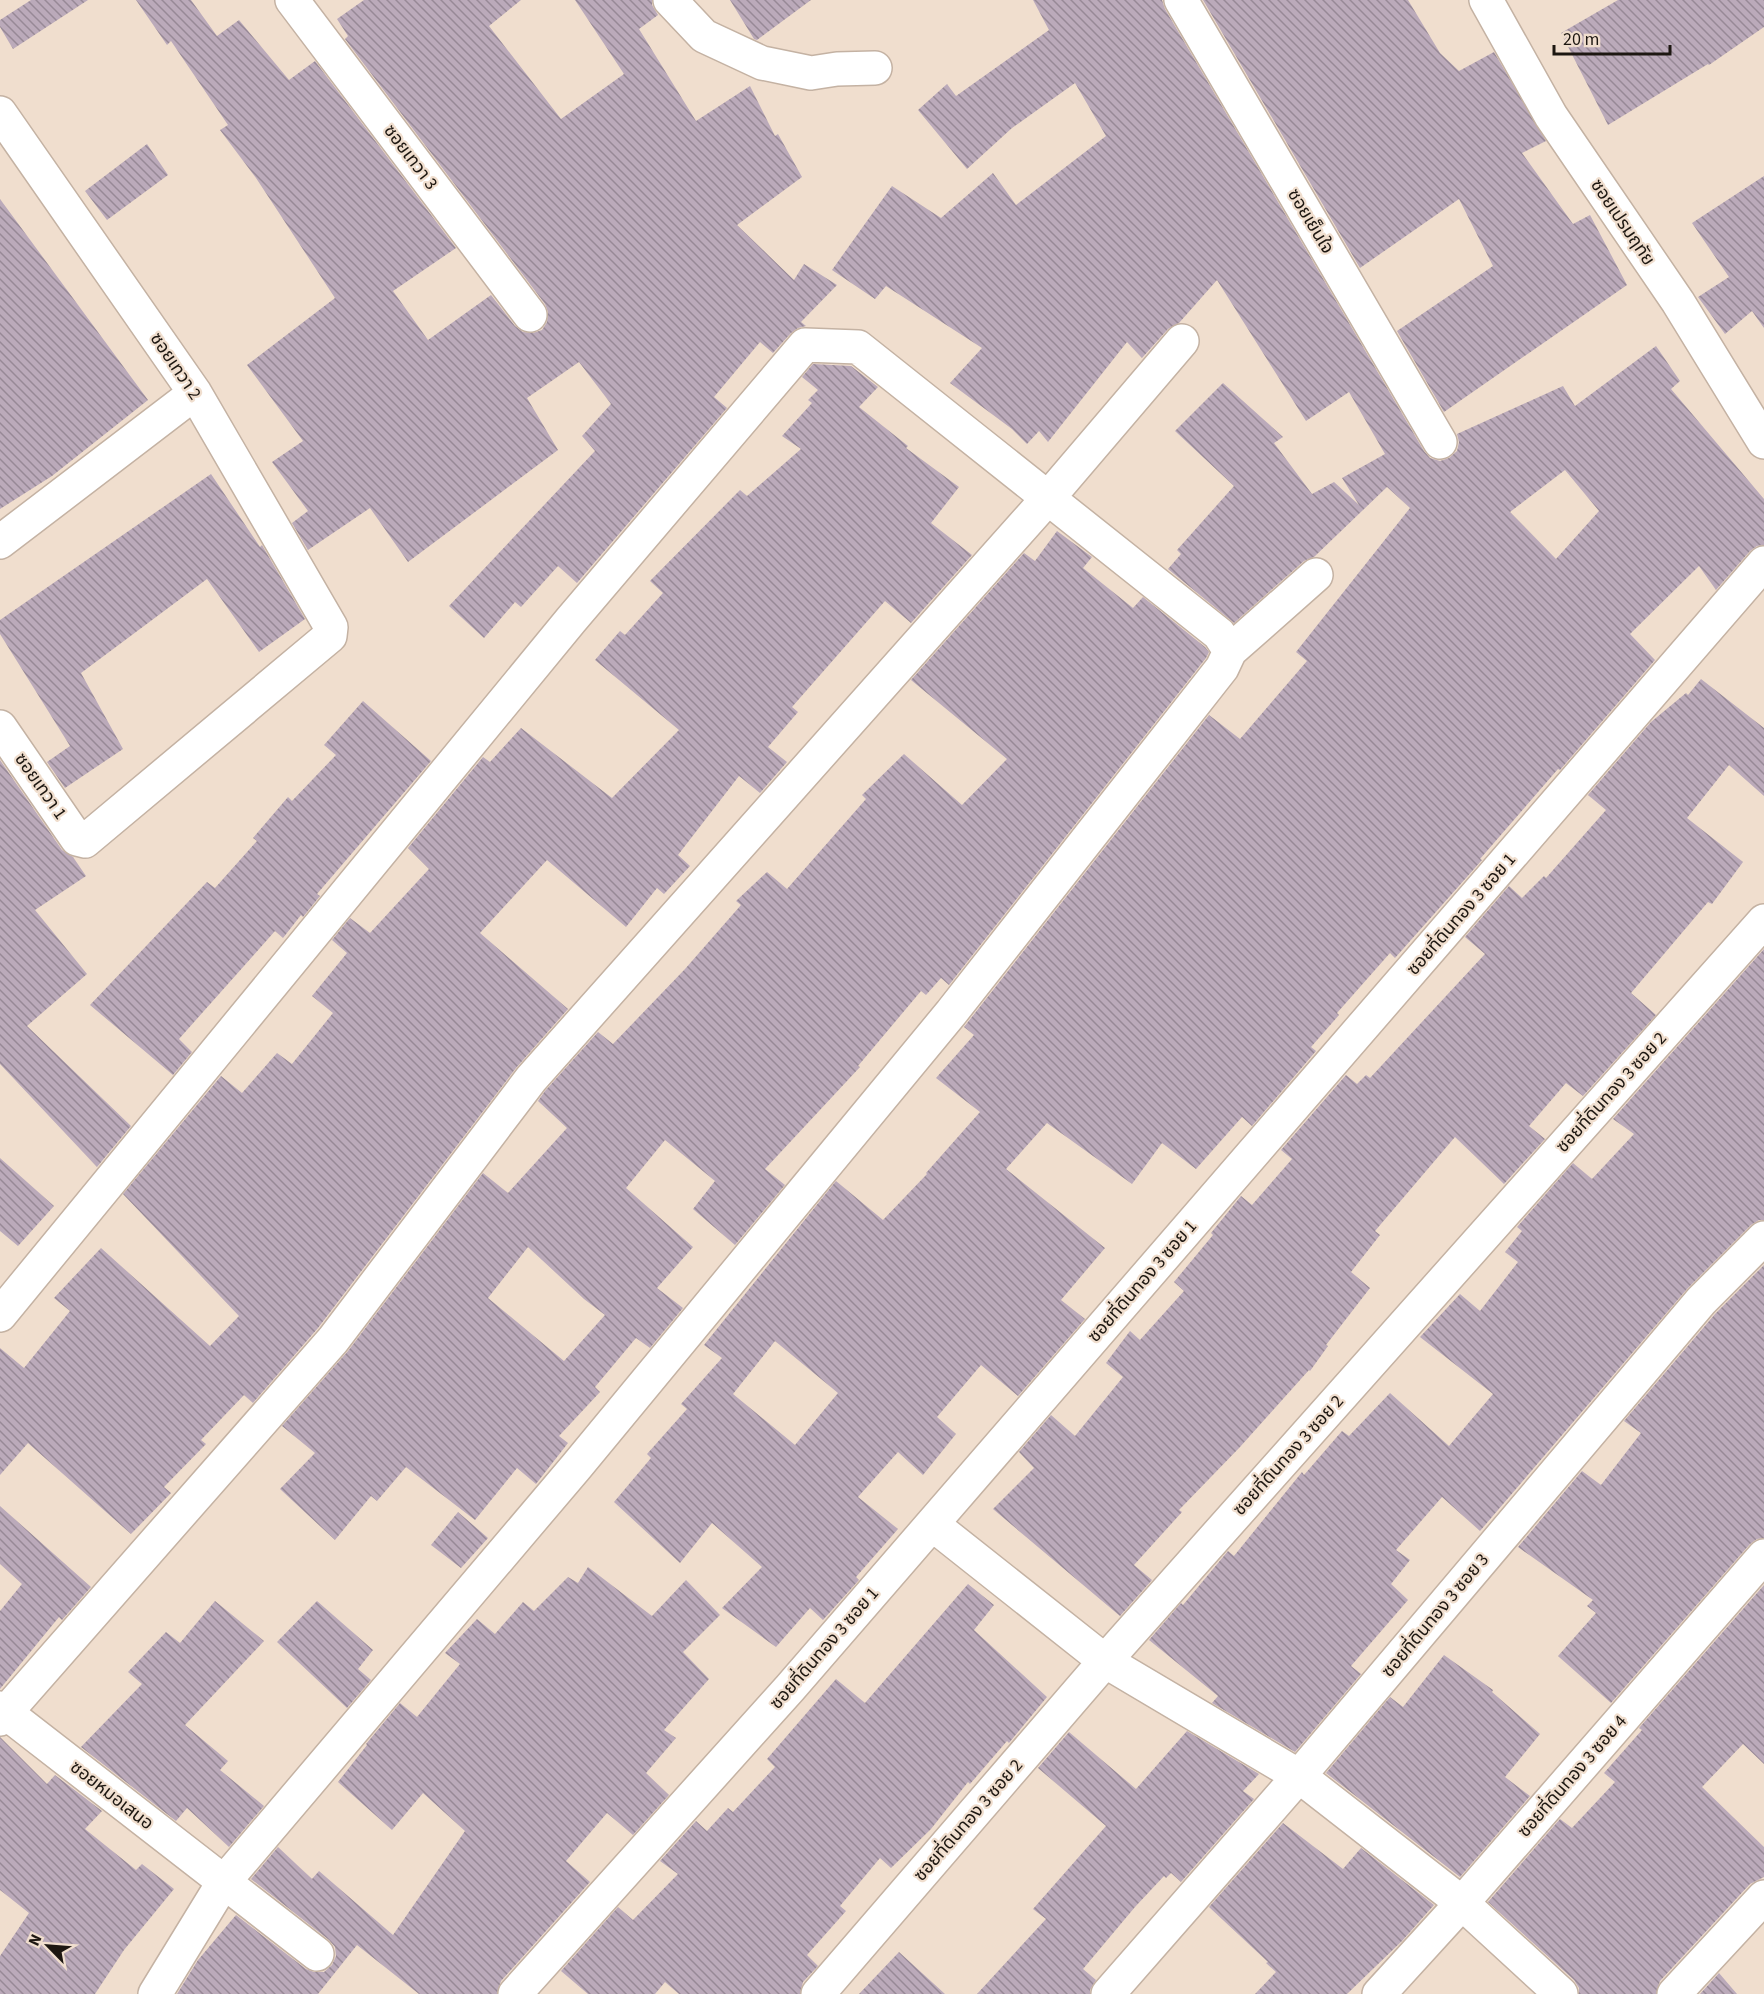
<svg xmlns="http://www.w3.org/2000/svg" width="1764" height="1994" font-family="'Source Sans 3','Noto Sans Thai',sans-serif">
  <style>
    .building { fill: url(#building-back-hatch); fill-rule: evenodd }
    .lines { fill: none; stroke-linecap: round; stroke-linejoin: round }
    .minor-casing { stroke: #c4b2a3; stroke-width: 36 }
    .minor { stroke: #fff; stroke-width: 33 }
    .labels { text-anchor: middle; stroke-width: 4.5; stroke-linejoin: round; paint-order: stroke }
    .street-label { font-size: 18px; fill: #1d1711; stroke: #f0dece }
  </style>
  <defs>
    <pattern id="building-back-hatch" width="6" height="6" patternUnits="userSpaceOnUse" patternTransform="scale(1.5)"><rect width="6" height="6" fill="#bbaaba"/><path d="M-1 5l2 2M0 0l6 6M5-1l2 2" fill="none" stroke="#978996"/></pattern>
  </defs>
  <rect width="100%" height="100%" fill="#f0dece"/>
  <!-- building -->
  <path class="building" d="M 31,0 L 88,0 L 13,49 L 0,27 L 0,20 Z
    M 136,0 L 191,0 L 217,36 L 239,20 L 289,80 L 315,61 L 456,248 L 393,291 L 428,340 L 491,295 L 515,326 L 523,332 L 533,333 L 542,330 L 547,322 L 548,312 L 545,304 L 345,39 L 348,36 L 337,19 L 364,0 L 521,0 L 489,26 L 561,119 L 624,74 L 575,0 L 652,0 L 652,5 L 658,15 L 639,29 L 696,121 L 750,86 L 775,136 L 778,134 L 802,177 L 737,225 L 794,280 L 804,264 L 837,285 L 801,322 L 806,326 L 798,328 L 791,333 L 773,353 L 760,342 L 714,397 L 727,408 L 577,583 L 558,566 L 521,607 L 515,602 L 484,638 L 449,606 L 595,451 L 582,436 L 611,404 L 579,362 L 527,398 L 558,450 L 408,562 L 370,508 L 308,550 L 292,523 L 308,511 L 272,462 L 303,441 L 247,365 L 335,298 L 256,178 L 220,130 L 228,125 L 171,41 L 167,45 Z
    M 730,0 L 811,0 L 757,40 L 754,39 Z
    M 1033,0 L 1162,0 L 1165,9 L 1424,451 L 1430,458 L 1440,461 L 1449,458 L 1457,451 L 1459,442 L 1457,434 L 1563,386 L 1575,406 L 1656,346 L 1680,381 L 1671,389 L 1764,499 L 1764,545 L 1757,546 L 1750,551 L 1716,590 L 1699,566 L 1630,634 L 1655,660 L 1560,770 L 1558,769 L 1480,859 L 1482,860 L 1395,958 L 1390,953 L 1337,1013 L 1339,1015 L 1311,1047 L 1316,1051 L 1252,1126 L 1242,1117 L 1196,1169 L 1162,1143 L 1132,1184 L 1047,1123 L 1006,1169 L 1105,1248 L 1061,1300 L 1085,1319 L 1018,1396 L 981,1365 L 937,1417 L 956,1434 L 923,1475 L 898,1452 L 858,1497 L 898,1529 L 856,1577 L 859,1580 L 823,1620 L 810,1608 L 776,1647 L 722,1608 L 762,1567 L 712,1523 L 680,1563 L 614,1502 L 651,1458 L 647,1454 L 687,1409 L 681,1404 L 722,1358 L 704,1345 L 836,1181 L 883,1220 L 927,1174 L 926,1173 L 980,1112 L 936,1078 L 974,1035 L 964,1027 L 1209,715 L 1240,739 L 1307,661 L 1296,652 L 1410,508 L 1387,487 L 1314,557 L 1304,561 L 1234,623 L 1168,569 L 1181,554 L 1177,550 L 1234,486 L 1175,431 L 1223,383 L 1283,437 L 1274,443 L 1312,494 L 1334,482 L 1359,505 L 1342,478 L 1385,454 L 1349,392 L 1306,421 L 1217,280 L 1179,323 L 1168,329 L 1142,358 L 1127,342 L 1048,442 L 1039,431 L 1027,444 L 1012,429 L 950,383 L 982,348 L 886,286 L 875,299 L 832,270 L 892,186 L 941,218 L 993,173 L 1016,205 L 1106,136 L 1075,83 L 1012,128 L 967,169 L 918,110 L 947,84 L 956,96 L 1049,30 ZM 1565,470 L 1599,511 L 1556,559 L 1510,512 ZM 775,1341 L 838,1393 L 795,1445 L 733,1394 Z
    M 1203,0 L 1408,0 L 1440,53 L 1459,71 L 1494,52 L 1546,141 L 1522,153 L 1573,224 L 1590,215 L 1627,285 L 1444,412 L 1397,331 L 1493,266 L 1459,199 L 1360,268 Z
    M 1618,0 L 1764,0 L 1764,27 L 1709,65 L 1708,64 L 1608,125 L 1561,33 Z
    M 147,144 L 168,175 L 107,220 L 85,191 Z
    M 1764,176 L 1764,328 L 1752,311 L 1725,334 L 1698,297 L 1729,277 L 1692,223 Z
    M 0,199 L 148,400 L 52,476 L 0,509 Z
    M 813,364 L 851,366 L 878,387 L 859,407 L 908,446 L 906,448 L 959,487 L 931,523 L 972,555 L 911,623 L 885,601 L 792,707 L 798,712 L 768,747 L 787,762 L 760,793 L 739,776 L 678,855 L 690,866 L 664,894 L 657,888 L 626,927 L 547,860 L 480,933 L 568,1009 L 516,1068 L 318,1328 L 253,1403 L 244,1395 L 201,1440 L 206,1444 L 164,1487 L 171,1493 L 131,1534 L 28,1443 L 0,1475 L 0,1348 L 24,1368 L 70,1311 L 54,1298 L 101,1248 L 210,1346 L 239,1316 L 123,1194 L 221,1076 L 242,1093 L 277,1053 L 292,1064 L 333,1013 L 312,996 L 347,953 L 332,940 L 350,918 L 370,933 L 429,869 L 408,848 L 483,757 L 490,762 L 521,728 L 612,798 L 679,730 L 595,660 L 620,631 L 625,635 L 663,593 L 650,581 L 740,490 L 747,496 L 801,449 L 782,436 L 812,403 L 808,400 L 818,390 L 802,377 Z
    M 211,474 L 260,547 L 262,545 L 305,619 L 259,652 L 207,579 L 81,673 L 123,749 L 65,788 L 47,762 L 70,746 L 0,634 L 0,620 Z
    M 1057,531 L 1092,557 L 1083,568 L 1133,608 L 1143,597 L 1205,647 L 1209,652 L 1206,658 L 949,985 L 941,978 L 926,995 L 921,991 L 858,1066 L 860,1067 L 765,1169 L 785,1185 L 735,1245 L 693,1209 L 715,1181 L 665,1140 L 626,1188 L 693,1247 L 657,1288 L 683,1308 L 650,1348 L 636,1338 L 595,1387 L 600,1392 L 559,1436 L 568,1443 L 536,1484 L 517,1468 L 475,1520 L 406,1467 L 377,1501 L 371,1496 L 335,1540 L 280,1489 L 315,1453 L 282,1426 L 348,1351 L 483,1173 L 508,1193 L 567,1128 L 538,1101 L 545,1091 L 598,1032 L 613,1044 L 685,969 L 741,905 L 736,901 L 767,872 L 787,889 L 866,799 L 862,795 L 904,754 L 962,805 L 1007,759 L 911,680 L 1024,553 L 1035,561 ZM 528,1247 L 584,1299 L 605,1315 L 564,1361 L 488,1298 Z
    M 1701,679 L 1764,728 L 1764,796 L 1729,765 L 1687,818 L 1743,862 L 1712,904 L 1708,902 L 1631,993 L 1656,1015 L 1583,1096 L 1566,1083 L 1529,1126 L 1545,1139 L 1504,1184 L 1455,1137 L 1375,1231 L 1380,1235 L 1351,1272 L 1370,1288 L 1326,1345 L 1328,1346 L 1310,1371 L 1309,1370 L 1240,1447 L 1179,1510 L 1182,1512 L 1134,1565 L 1152,1580 L 1120,1616 L 993,1509 L 1034,1468 L 1019,1452 L 1051,1415 L 1075,1436 L 1123,1377 L 1106,1363 L 1130,1331 L 1140,1340 L 1184,1291 L 1174,1282 L 1213,1235 L 1211,1233 L 1241,1196 L 1252,1205 L 1292,1159 L 1281,1150 L 1346,1075 L 1357,1084 L 1366,1075 L 1370,1078 L 1485,954 L 1465,937 L 1509,886 L 1522,898 L 1544,876 L 1546,878 L 1606,810 L 1588,795 L 1651,722 L 1686,693 L 1688,695 Z
    M 363,701 L 431,761 L 317,894 L 320,896 L 303,917 L 301,915 L 283,938 L 275,931 L 179,1039 L 192,1052 L 173,1075 L 90,1005 L 207,882 L 215,888 L 257,841 L 253,838 L 288,797 L 292,801 L 336,755 L 324,745 Z
    M 0,760 L 62,850 L 73,857 L 86,876 L 35,910 L 87,974 L 27,1026 L 131,1126 L 97,1167 L 0,1064 Z
    M 1764,949 L 1764,1220 L 1759,1220 L 1751,1225 L 1687,1289 L 1480,1531 L 1442,1497 L 1396,1550 L 1410,1560 L 1391,1584 L 1408,1600 L 1351,1666 L 1361,1674 L 1295,1752 L 1212,1703 L 1218,1696 L 1149,1640 L 1181,1603 L 1183,1605 L 1228,1551 L 1234,1556 L 1302,1472 L 1304,1475 L 1342,1431 L 1349,1436 L 1390,1393 L 1449,1446 L 1493,1394 L 1420,1337 L 1460,1294 L 1480,1311 L 1518,1262 L 1505,1252 L 1522,1231 L 1517,1227 L 1573,1163 L 1592,1179 L 1634,1134 L 1613,1119 Z
    M 0,1158 L 54,1206 L 18,1246 L 0,1231 Z
    M 1764,1265 L 1764,1538 L 1757,1539 L 1750,1544 L 1611,1703 L 1558,1656 L 1596,1613 L 1587,1606 L 1593,1600 L 1518,1547 L 1582,1471 L 1601,1485 L 1641,1433 L 1624,1421 L 1715,1314 Z
    M 0,1506 L 91,1587 L 62,1620 L 59,1617 L 0,1689 L 0,1611 L 22,1584 L 0,1564 Z
    M 458,1512 L 488,1538 L 461,1568 L 431,1545 Z
    M 588,1567 L 652,1616 L 686,1580 L 720,1615 L 683,1652 L 709,1679 L 664,1730 L 676,1738 L 646,1773 L 669,1795 L 633,1835 L 607,1813 L 566,1861 L 590,1882 L 501,1981 L 497,1994 L 419,1994 L 357,1945 L 318,1994 L 177,1994 L 198,1960 L 236,1915 L 306,1969 L 314,1972 L 324,1972 L 332,1965 L 336,1956 L 335,1947 L 329,1940 L 251,1879 L 278,1847 L 312,1879 L 319,1871 L 393,1935 L 465,1831 L 423,1793 L 392,1830 L 338,1782 L 367,1745 L 366,1744 L 400,1703 L 417,1717 L 460,1664 L 445,1653 L 477,1619 L 495,1634 L 523,1602 L 534,1611 L 568,1577 L 578,1583 Z
    M 968,1584 L 994,1605 L 974,1630 L 1047,1697 L 1009,1743 L 1007,1741 L 970,1784 L 968,1782 L 931,1829 L 891,1868 L 880,1858 L 840,1906 L 846,1911 L 807,1955 L 818,1966 L 803,1982 L 800,1994 L 679,1994 L 665,1982 L 655,1994 L 588,1994 L 561,1971 L 618,1907 L 633,1920 L 678,1874 L 660,1861 L 696,1821 L 707,1831 L 728,1808 L 733,1812 L 775,1767 L 767,1759 L 836,1679 L 865,1703 Z
    M 1764,1585 L 1764,1764 L 1743,1744 L 1702,1787 L 1764,1847 L 1764,1877 L 1750,1884 L 1660,1981 L 1656,1994 L 1579,1994 L 1579,1988 L 1574,1980 L 1488,1902 L 1560,1819 L 1572,1828 L 1615,1782 L 1604,1773 L 1642,1730 L 1639,1728 Z
    M 215,1601 L 264,1641 L 185,1725 L 228,1761 L 220,1770 L 264,1806 L 229,1847 L 187,1808 L 176,1821 L 81,1747 L 142,1684 L 128,1672 L 166,1632 L 180,1643 Z
    M 317,1601 L 373,1650 L 358,1669 L 371,1680 L 347,1708 L 277,1642 Z
    M 1444,1655 L 1493,1690 L 1492,1692 L 1540,1734 L 1505,1777 L 1530,1796 L 1460,1877 L 1326,1773 L 1390,1697 L 1403,1707 Z
    M 1187,1731 L 1259,1774 L 1243,1791 L 1254,1799 L 1181,1882 L 1171,1873 L 1166,1878 L 1164,1876 L 1135,1907 L 1083,1969 L 1096,1980 L 1090,1990 L 1090,1994 L 977,1994 L 1046,1919 L 1033,1909 L 1106,1826 L 1038,1768 L 1069,1732 L 1136,1789 Z
    M 0,1737 L 47,1784 L 55,1775 L 102,1811 L 85,1829 L 136,1870 L 142,1864 L 174,1889 L 124,1950 L 95,1994 L 0,1994 L 0,1956 L 29,1913 L 0,1890 Z
    M 1283,1823 L 1343,1869 L 1361,1848 L 1434,1905 L 1402,1941 L 1347,1994 L 1255,1994 L 1276,1972 L 1266,1963 L 1268,1962 L 1209,1907 Z
    M 899,1952 L 945,1994 L 859,1994 Z
    M 1719,1973 L 1737,1994 L 1700,1994 Z"/>
  <g class="lines">
    <!-- minor casing -->
    <g class="minor-casing">
      <path id="minor" d="M 292,0 L 530,315
        M 670,0 L 704,36 L 762,63 L 811,73 L 837,69 L 875,68
        M 1181,0 L 1440,442
        M 1486,0 L 1551,116 L 1678,302 L 1764,442
        M 0,113 L 195,393 L 331,627 L 330,636 L 85,841 L 77,839 L 0,727
        M 0,542 L 195,393
        M 0,1315 L 571,620 L 805,345 L 858,347 L 1219,634 L 1230,651
        M 932,1524 L 1105,1661 L 1299,1776 L 1462,1903 L 1561,1994
        M 0,1708 L 317,1954
        M 0,1719 L 333,1340 L 531,1079 L 1048,498 L 1182,341
        M 155,1994 L 223,1883 L 576,1467 L 951,1013 L 1222,668 L 1230,651 L 1316,575
        M 515,1994 L 790,1688 L 1764,563
        M 818,1994 L 1105,1661 L 1764,921
        M 1108,1994 L 1299,1776 L 1701,1301 L 1764,1238
        M 1379,1994 L 1462,1903 L 1764,1556
        M 1674,1994 L 1764,1897"/>
    </g>
    <!-- minor -->
    <use href="#minor" class="minor"/>
  </g>
  <g class="labels">
    <!-- street labels -->
    <g class="street-label">
      <text transform="translate(411 157) rotate(53)" y="6">ซอยเทวา 3</text>
      <text transform="translate(1311 221) rotate(59)" y="6">ซอยเย็นใจ</text>
      <text transform="translate(1623 222) rotate(56)" y="6">ซอยเปรมฤทัย</text>
      <text transform="translate(176 366) rotate(56)" y="6">ซอยเทวา 2</text>
      <text transform="translate(41 786) rotate(55)" y="6">ซอยเทวา 1</text>
      <text transform="translate(1461 914) rotate(-49)" y="6">ซอยที่ดินทอง 3 ซอย 1</text>
      <text transform="translate(1611 1092) rotate(-48)" y="6">ซอยที่ดินทอง 3 ซอย 2</text>
      <text transform="translate(1142 1281) rotate(-49)" y="6">ซอยที่ดินทอง 3 ซอย 1</text>
      <text transform="translate(1288 1455) rotate(-48)" y="6">ซอยที่ดินทอง 3 ซอย 2</text>
      <text transform="translate(1435 1615) rotate(-50)" y="6">ซอยที่ดินทอง 3 ซอย 3</text>
      <text transform="translate(824 1648) rotate(-49)" y="6">ซอยที่ดินทอง 3 ซอย 1</text>
      <text transform="translate(1572 1776) rotate(-49)" y="6">ซอยที่ดินทอง 3 ซอย 4</text>
      <text transform="translate(112 1795) rotate(38)" y="6">ซอยหมอเสนอ</text>
      <text transform="translate(968 1820) rotate(-49)" y="6">ซอยที่ดินทอง 3 ซอย 2</text>
    </g>
  </g>
  <!-- north arrow -->
  <g transform="translate(48 1946) rotate(295)" stroke="#f0dece" stroke-width="4.5" paint-order="stroke">
  <path d="M0-4.5L10 22L0 15L-10 22Z" fill="#1d1711"/>
  <text y="-9" font-size="16" font-weight="bold" text-anchor="middle" fill="#1d1711">N</text>
  </g>
  <!-- scale -->
  <path d="M1554 45v9h116v-9" fill="none" stroke="#1d1711" stroke-width="3"/>
  <text x="1563" y="45" font-size="18" fill="#1d1711" stroke="#f0dece" stroke-width="4.5" paint-order="stroke">20 m</text>
</svg>
